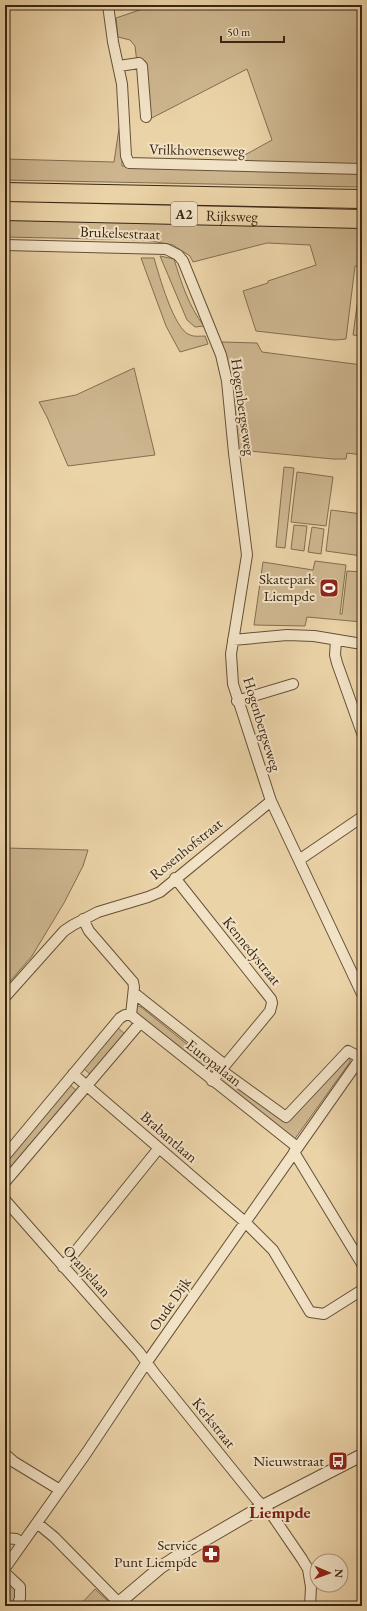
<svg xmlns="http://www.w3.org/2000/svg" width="367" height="1611" font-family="'EB Garamond',serif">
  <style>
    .green { fill: #cdb68f; stroke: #826e51 }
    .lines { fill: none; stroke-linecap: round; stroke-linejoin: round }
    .minor-casing { stroke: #655138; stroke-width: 12 }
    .tertiary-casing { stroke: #655138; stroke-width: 14 }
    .motorway-casing { stroke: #382613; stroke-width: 20 }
    .minor { stroke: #f2e2c6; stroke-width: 10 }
    .tertiary { stroke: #f2e2c6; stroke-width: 12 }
    .motorway { stroke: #ebd3a8; stroke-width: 18 }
    .labels { text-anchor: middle; stroke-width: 4; stroke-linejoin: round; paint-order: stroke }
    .shield { fill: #f2e2c6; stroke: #705e49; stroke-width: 1 }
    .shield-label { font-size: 14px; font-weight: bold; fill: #382613 }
    .street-label { font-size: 15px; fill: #382613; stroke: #f2e2c6 }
    .poi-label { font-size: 15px; fill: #382613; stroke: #f2e2c6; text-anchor: end }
    .quarter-label { font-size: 17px; font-weight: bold; fill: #7a1f14; stroke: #f2e2c6 }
  </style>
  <rect width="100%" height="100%" fill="#ebd3a8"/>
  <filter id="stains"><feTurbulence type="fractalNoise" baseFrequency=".005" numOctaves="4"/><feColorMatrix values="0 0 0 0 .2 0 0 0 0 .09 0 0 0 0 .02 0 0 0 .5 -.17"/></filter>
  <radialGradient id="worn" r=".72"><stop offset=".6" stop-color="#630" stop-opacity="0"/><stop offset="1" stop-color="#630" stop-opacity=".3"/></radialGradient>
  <!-- green -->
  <path class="green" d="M 154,5 L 362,5 L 362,165 L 234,161 L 272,140 L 247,69 L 144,122 L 135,46 L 130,40 L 118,37 L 116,18 Z
    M 121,115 L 122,166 L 362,173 L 362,187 L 5,180 L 5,159 L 114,162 Z
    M 5,219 L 362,226 L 362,267 L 355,266 L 346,339 L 335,340 L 256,331 L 243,291 L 268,283 L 268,281 L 316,265 L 310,245 L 267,243 L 193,262 L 190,256 L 173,245 L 146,240 L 5,237 Z
    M 160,256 L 174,259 C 181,282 189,307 204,326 L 195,327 L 187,320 Z
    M 141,258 L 154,258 C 159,275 174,330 190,335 C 194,337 201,336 205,336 L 208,344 L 180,352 L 166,326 Z
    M 361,276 L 362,276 L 362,336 L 353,335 Z
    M 222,342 L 257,343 L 262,352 L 362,365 L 362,455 L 347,453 L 346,459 L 333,459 L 239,450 L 231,386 Z
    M 134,368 L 155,455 L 68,466 L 47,417 L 39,402 L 76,395 Z
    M 284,467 L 294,468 L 285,548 L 276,547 Z
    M 297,472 L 333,477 L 326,526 L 291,522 Z
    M 331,510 L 362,514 L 362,556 L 326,551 Z
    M 294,525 L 307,526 L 304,551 L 291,549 Z
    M 312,527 L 324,529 L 321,554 L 308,552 Z
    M 315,561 L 346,565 L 340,614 L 342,614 L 347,571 L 362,572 L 362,622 L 307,617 L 305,626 L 254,625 L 263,562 L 313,570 Z
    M 5,848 L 88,850 L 83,866 L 64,903 L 32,956 L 5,987 Z
    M 138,1006 L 141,1007 L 214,1066 L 213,1073 L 210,1074 L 135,1014 L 136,1007 Z
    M 117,1027 L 126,1035 L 91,1075 L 83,1068 Z
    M 348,1058 L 350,1058 L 350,1062 L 294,1140 L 219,1080 L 224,1076 L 286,1119 Z
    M 69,1084 L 77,1091 L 5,1179 L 5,1161 Z
    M 6,1582 L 15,1589 L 16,1598 L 13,1606 L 5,1606 L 5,1584 Z
    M 95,1589 L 110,1603 L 107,1606 L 79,1606 Z"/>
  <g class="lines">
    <!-- minor casing -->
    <g class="minor-casing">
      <path id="minor" d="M 108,5 L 113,42 L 122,84 L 126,156 L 129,163 L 362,169
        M 119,66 L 139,63 L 142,66 L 146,117
        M 5,245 L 166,249 L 178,255 L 183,261 L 221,355 L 227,381 L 234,453 L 247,555 L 231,654 L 233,684 L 271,801 L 362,994
        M 233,640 L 287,635 L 314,636 L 362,644
        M 336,640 L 335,655 L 337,663 L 362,733
        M 237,701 L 293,684
        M 299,860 L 362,817
        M 175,878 L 271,999 L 272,1003 L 270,1011 L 212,1081
        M 83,919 L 89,931 L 133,982 L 134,987 L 131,1015 L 297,1147
        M 134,993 L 225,1065
        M 5,997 L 64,931 L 73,925 L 98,912 L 148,897 L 160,892 L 271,801
        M 221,1070 L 286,1117 L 348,1051 L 361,1058
        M 73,1074 L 245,1222 L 273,1250 L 310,1312 L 324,1314 L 362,1290
        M 294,1152 L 362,1264
        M 5,1156 L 120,1018 L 125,1015 L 131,1015
        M 5,1182 L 140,1023
        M 5,1200 L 139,1352 L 155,1374 L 256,1499 L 272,1515 L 302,1559 L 308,1569 L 311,1587 L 310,1606
        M 63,1267 L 159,1148
        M 5,1454 L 14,1462 L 60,1490
        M 37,1523 L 54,1537 L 119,1603
        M 5,1538 L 16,1539 L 22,1543
        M 5,1568 L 87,1452 L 147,1362 L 362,1056
        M 5,1573 L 20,1587 L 20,1598 L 17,1606"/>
    </g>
    <!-- tertiary casing -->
    <g class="tertiary-casing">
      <path id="tertiary" d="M 115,1606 L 161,1567 L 184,1552 L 263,1506 L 362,1455"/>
    </g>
    <!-- motorway casing -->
    <g class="motorway-casing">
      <g id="motorway">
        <path d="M 5,192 L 362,199"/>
        <path id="s1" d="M 5,211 L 362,219"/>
      </g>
    </g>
    <!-- minor -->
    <use href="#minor" class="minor"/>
    <!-- tertiary -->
    <use href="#tertiary" class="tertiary"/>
    <!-- motorway -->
    <use href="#motorway" class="motorway"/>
  </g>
  <!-- icons -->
  <defs>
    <g id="stadium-square" transform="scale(1)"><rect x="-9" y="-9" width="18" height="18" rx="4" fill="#8f2418" stroke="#f2e2c6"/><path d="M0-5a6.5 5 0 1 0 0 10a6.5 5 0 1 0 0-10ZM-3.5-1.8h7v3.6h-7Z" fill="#fff"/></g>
    <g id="bus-square" transform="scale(1)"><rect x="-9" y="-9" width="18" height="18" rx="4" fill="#8f2418" stroke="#f2e2c6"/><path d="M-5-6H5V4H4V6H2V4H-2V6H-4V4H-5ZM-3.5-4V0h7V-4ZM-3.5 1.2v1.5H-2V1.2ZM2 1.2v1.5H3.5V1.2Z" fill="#fff"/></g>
    <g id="pharmacy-square" transform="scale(1)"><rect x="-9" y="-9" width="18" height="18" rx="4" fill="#8f2418" stroke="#f2e2c6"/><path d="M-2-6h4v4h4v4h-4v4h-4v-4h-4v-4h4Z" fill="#fff"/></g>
  </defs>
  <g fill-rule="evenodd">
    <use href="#stadium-square" x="329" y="588"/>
    <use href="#bus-square" x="338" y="1461"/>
    <use href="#pharmacy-square" x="211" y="1554"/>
  </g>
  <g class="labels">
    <!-- shield labels -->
    <rect class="shield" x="171" y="202" width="26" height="24" rx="3"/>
    <g class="shield-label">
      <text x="184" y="219">A2</text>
    </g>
    <!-- street labels -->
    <g class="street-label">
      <text transform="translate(197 150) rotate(1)" y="5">Vrilkhovenseweg</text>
      <text dy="5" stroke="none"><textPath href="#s1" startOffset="227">Rijksweg</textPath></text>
      <text transform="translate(120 233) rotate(2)" y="5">Brukelsestraat</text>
      <text transform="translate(243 407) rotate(82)" y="5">Hogenbergseweg</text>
      <text transform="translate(262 724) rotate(73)" y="5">Hogenbergseweg</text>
      <text transform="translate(186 849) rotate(-39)" y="5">Rosenhofstraat</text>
      <text transform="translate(252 951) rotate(51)" y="5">Kennedystraat</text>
      <text transform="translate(214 1063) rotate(38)" y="5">Europalaan</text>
      <text transform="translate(169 1137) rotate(41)" y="5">Brabantlaan</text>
      <text transform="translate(87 1271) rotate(48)" y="5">Oranjelaan</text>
      <text transform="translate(170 1304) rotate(-55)" y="5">Oude Dijk</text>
      <text transform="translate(214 1423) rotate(51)" y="5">Kerkstraat</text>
    </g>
    <!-- poi labels -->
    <g class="poi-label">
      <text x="315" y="584">Skatepark<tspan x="315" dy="17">Liempde</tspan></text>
      <text x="324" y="1466">Nieuwstraat</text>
      <text x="197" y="1550">Service<tspan x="197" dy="17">Punt Liempde</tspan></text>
    </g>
    <!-- quarter labels -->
    <g class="quarter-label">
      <text x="280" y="1518">Liempde</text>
    </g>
  </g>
  <!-- margin -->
  <rect width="367" height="1611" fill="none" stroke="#ebd3a8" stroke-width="20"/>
  <rect x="6" y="6" width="355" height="1599" fill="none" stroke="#382613" stroke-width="2"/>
  <rect x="10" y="10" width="347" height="1591" fill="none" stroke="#382613"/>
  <!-- north arrow -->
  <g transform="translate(329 1573) rotate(92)"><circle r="19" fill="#f2e2c6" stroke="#a8977e"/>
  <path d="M0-3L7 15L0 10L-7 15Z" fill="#8f2418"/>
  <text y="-6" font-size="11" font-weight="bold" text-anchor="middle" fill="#382613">N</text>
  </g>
  <!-- scale -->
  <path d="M221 36v6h63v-6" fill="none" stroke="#382613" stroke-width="2"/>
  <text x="227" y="36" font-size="12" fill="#382613" stroke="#f2e2c6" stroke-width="3" paint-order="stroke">50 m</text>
  <rect width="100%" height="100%" filter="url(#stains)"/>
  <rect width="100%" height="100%" fill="url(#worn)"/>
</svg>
